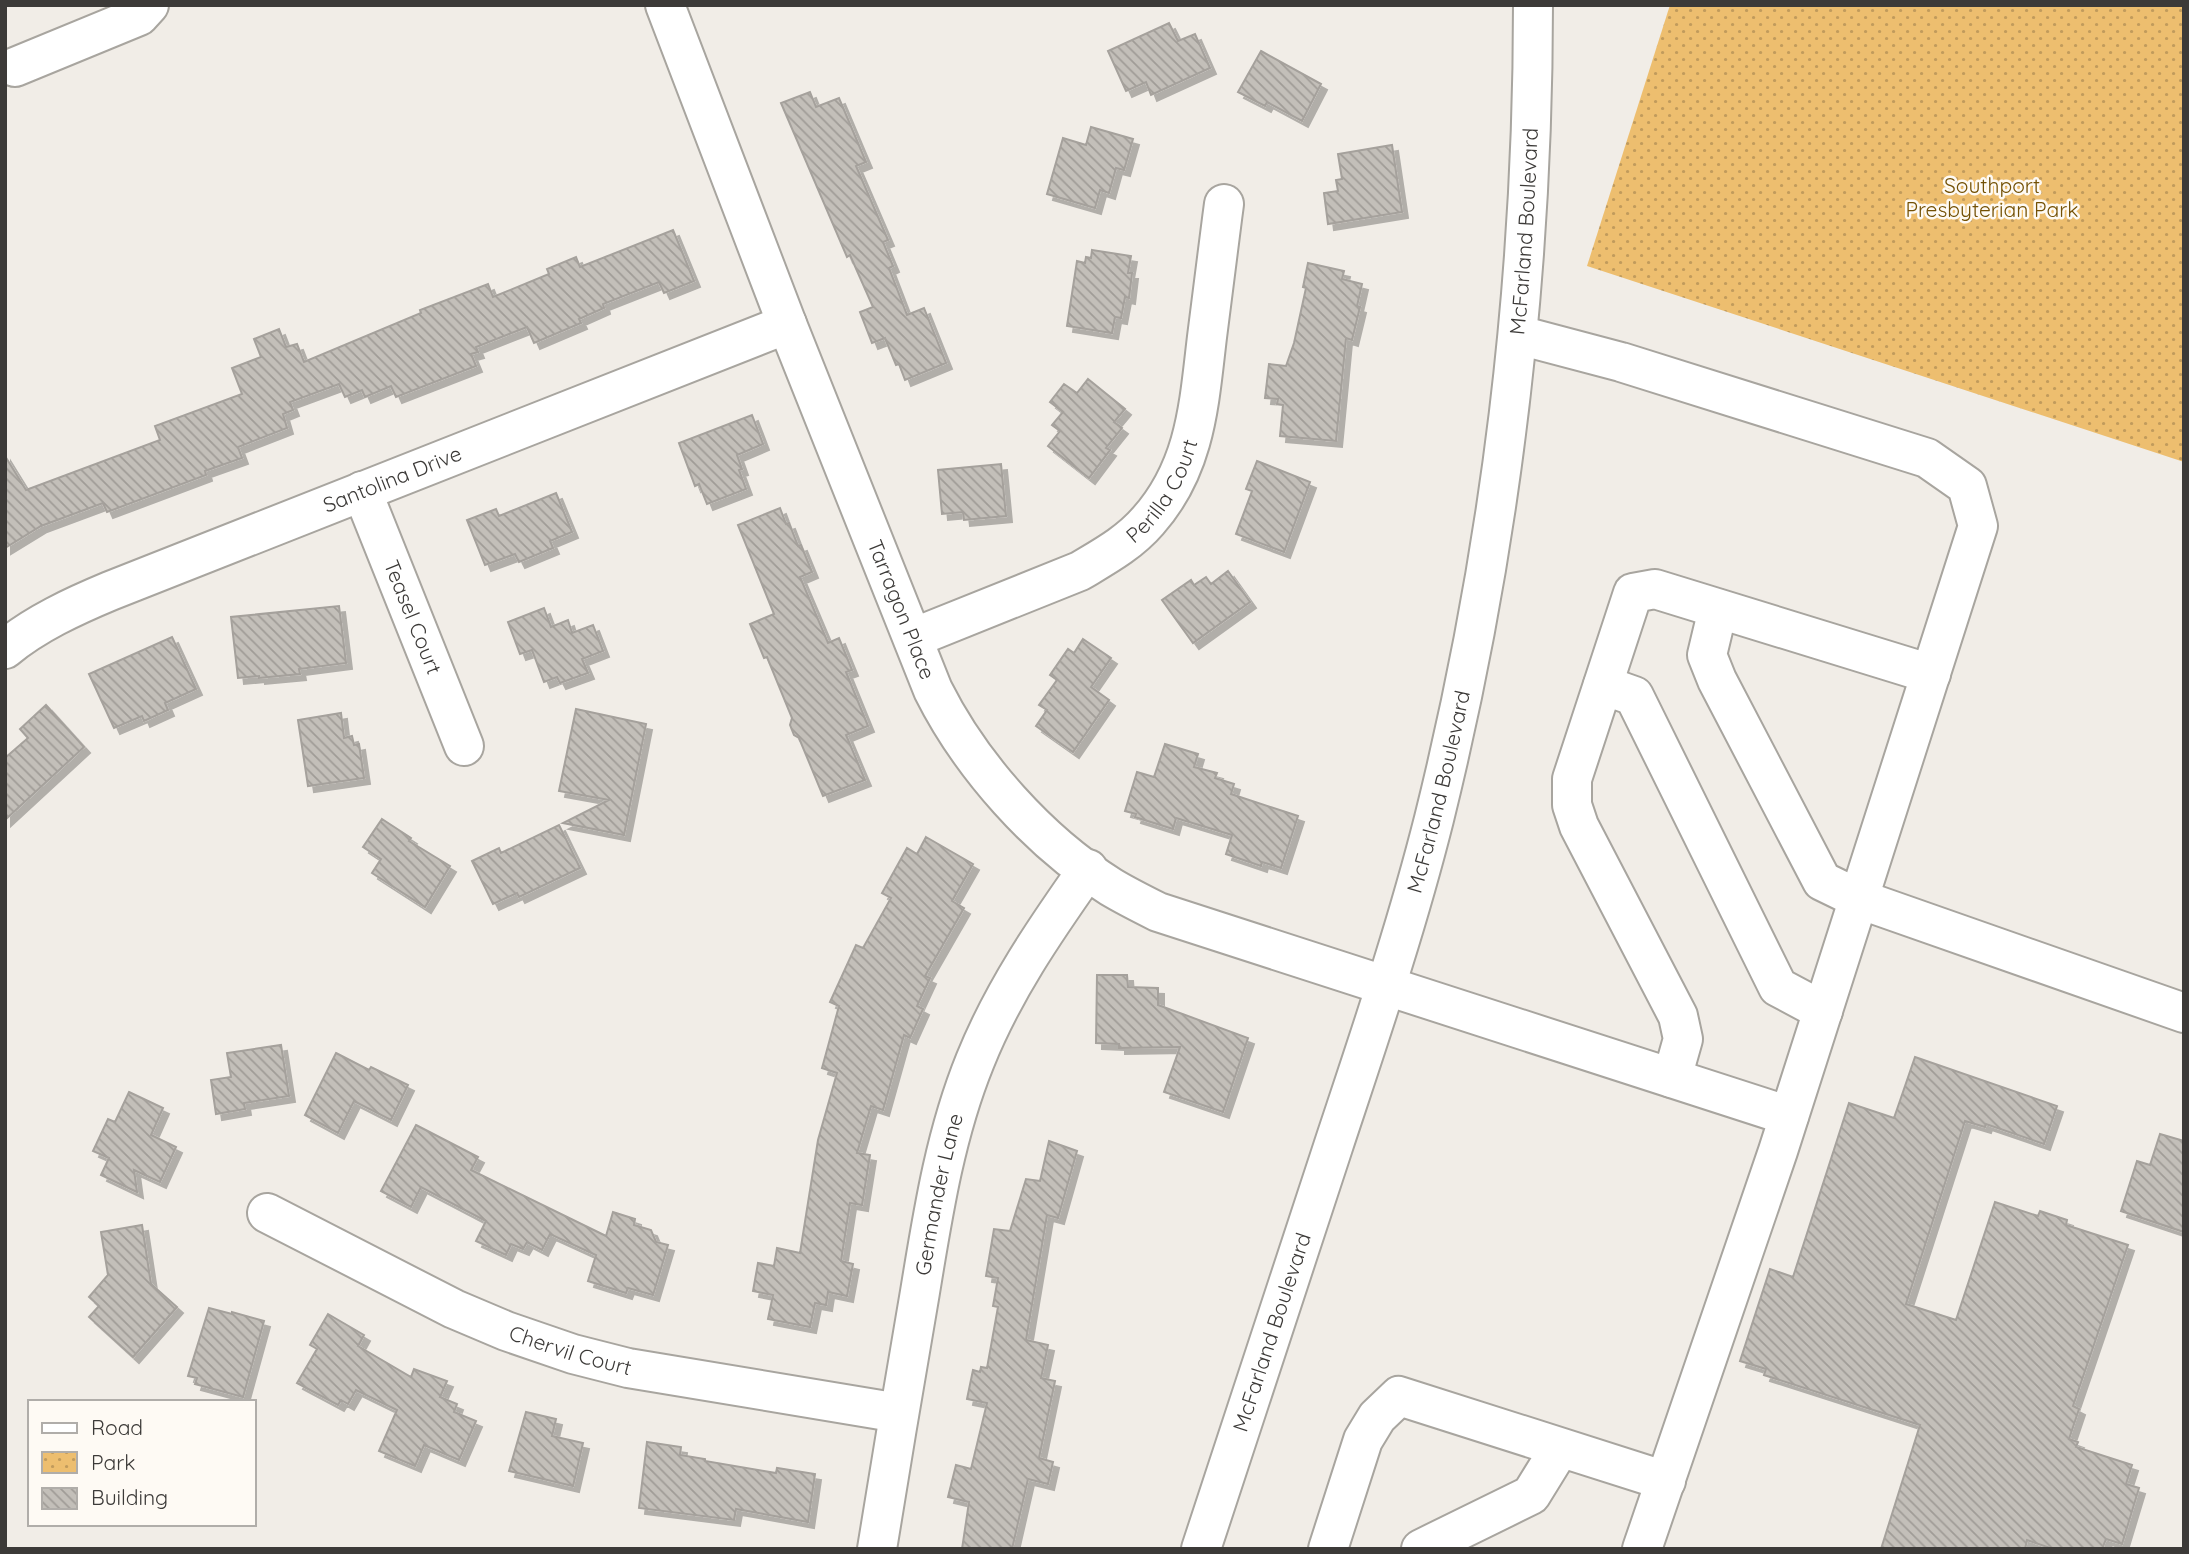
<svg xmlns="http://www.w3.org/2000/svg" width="2189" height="1554" font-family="Quicksand,sans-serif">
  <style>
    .park { fill: url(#park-dots) }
    .building { fill: url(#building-back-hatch); stroke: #a5a19c; stroke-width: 2; filter: url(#shadow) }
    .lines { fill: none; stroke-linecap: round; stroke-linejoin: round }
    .minor-casing { stroke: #a8a59f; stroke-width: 42 }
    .minor { stroke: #fff; stroke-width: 38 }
    .labels { text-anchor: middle; stroke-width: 5; stroke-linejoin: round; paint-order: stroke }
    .park-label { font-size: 21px; fill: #735004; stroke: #fefaf4 }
    .street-label { font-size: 21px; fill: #3c3a38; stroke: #fefaf4 }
  </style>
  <defs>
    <pattern id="park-dots" width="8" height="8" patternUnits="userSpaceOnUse" patternTransform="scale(1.75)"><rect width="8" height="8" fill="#edbe6f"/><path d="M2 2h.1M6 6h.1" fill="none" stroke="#c19b5c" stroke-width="1.8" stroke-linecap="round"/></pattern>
    <pattern id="building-back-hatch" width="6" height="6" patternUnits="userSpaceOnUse" patternTransform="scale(1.75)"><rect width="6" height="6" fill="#c3bfb9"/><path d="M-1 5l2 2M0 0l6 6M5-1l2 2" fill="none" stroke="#a09c97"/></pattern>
    <filter id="shadow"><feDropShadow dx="6" dy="6" stdDeviation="0" flood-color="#0004"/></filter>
  </defs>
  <rect width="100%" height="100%" fill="#f1ede7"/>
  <!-- park -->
  <path class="park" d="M 1670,5 L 2184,5 L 2184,462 L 1587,266 Z"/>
  <!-- building -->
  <path class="building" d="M 1169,23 L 1178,41 L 1195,34 L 1210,68 L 1151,95 L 1146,82 L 1126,91 L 1108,51 Z
    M 1261,51 L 1321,84 L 1302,121 L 1267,102 L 1265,106 L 1238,92 Z
    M 810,92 L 816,107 L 839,98 L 866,162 L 856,166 L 888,240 L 883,242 L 893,266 L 889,268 L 907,315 L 924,308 L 946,363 L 905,380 L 899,364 L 896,365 L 885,338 L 872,343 L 860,312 L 873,307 L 850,255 L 847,257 L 781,103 Z
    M 1091,127 L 1133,139 L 1124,170 L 1116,168 L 1109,193 L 1100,190 L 1095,208 L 1047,194 L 1063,138 L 1086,145 Z
    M 1392,145 L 1402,212 L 1328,224 L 1324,193 L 1338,191 L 1336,180 L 1342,179 L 1338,154 Z
    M 673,230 L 694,281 L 664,293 L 659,282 L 603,304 L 604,308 L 579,319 L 581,323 L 534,343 L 527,327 L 476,347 L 478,352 L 471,354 L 476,366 L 396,397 L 391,386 L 365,397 L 362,390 L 345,397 L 339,384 L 290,402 L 293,410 L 283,414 L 287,428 L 238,447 L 242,458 L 205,471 L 206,475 L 107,512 L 103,503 L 41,526 L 5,548 L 5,456 L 26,490 L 160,440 L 155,426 L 242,394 L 232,368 L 261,357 L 254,339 L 279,329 L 286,347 L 297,344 L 304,362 L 421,313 L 420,310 L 488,284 L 493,297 L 549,274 L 547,269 L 576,257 L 580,267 Z
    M 1092,250 L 1131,256 L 1128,273 L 1132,273 L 1129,298 L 1125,297 L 1121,318 L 1115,317 L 1112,333 L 1067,326 L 1077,261 L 1085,263 L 1086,257 L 1091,258 Z
    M 1308,263 L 1344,271 L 1342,279 L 1362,284 L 1357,306 L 1360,307 L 1352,340 L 1346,338 L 1336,441 L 1280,436 L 1283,405 L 1277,404 L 1278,399 L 1265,398 L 1269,364 L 1286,366 L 1294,343 L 1306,288 L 1303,287 Z
    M 1088,379 L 1125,409 L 1114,422 L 1122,428 L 1106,448 L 1110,450 L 1089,478 L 1048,446 L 1060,431 L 1052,425 L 1063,412 L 1050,402 L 1064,384 L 1077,393 Z
    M 752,415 L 763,444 L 737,455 L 742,469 L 739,470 L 746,489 L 707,504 L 699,484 L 695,486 L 679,443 Z
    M 1257,461 L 1310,482 L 1284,552 L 1236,534 L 1252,491 L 1246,489 Z
    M 1001,464 L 1006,516 L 964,520 L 963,512 L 942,514 L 938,470 Z
    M 556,493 L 572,532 L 550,541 L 553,548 L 519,562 L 515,554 L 485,565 L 467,520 L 496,509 L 499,516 Z
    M 780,508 L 786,524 L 789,523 L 798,546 L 801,545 L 812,572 L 800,577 L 828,643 L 839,638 L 852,670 L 846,672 L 868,726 L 846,735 L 865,780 L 823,796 L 799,738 L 794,735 L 790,725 L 792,718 L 767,657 L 764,658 L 750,624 L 774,614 L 738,525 Z
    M 1228,571 L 1250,602 L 1193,643 L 1162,600 L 1191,580 L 1194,585 L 1206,577 L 1211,584 Z
    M 339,606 L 346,663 L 299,669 L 300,674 L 259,678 L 259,676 L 238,678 L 231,617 Z
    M 544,608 L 551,627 L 568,620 L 572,633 L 593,625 L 603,651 L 582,659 L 588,673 L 560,683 L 557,677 L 544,682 L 532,650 L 520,654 L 508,622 Z
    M 172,637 L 196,689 L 165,703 L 168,710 L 144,721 L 142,716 L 114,728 L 89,674 Z
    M 1083,639 L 1111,658 L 1091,687 L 1109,700 L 1073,752 L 1036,726 L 1047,710 L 1039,705 L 1057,680 L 1050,675 L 1068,649 L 1074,653 Z
    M 46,705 L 84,747 L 5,820 L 5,758 L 28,738 L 20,729 Z
    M 576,709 L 646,724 L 624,835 L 563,823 L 609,800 L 559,791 Z
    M 341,713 L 344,738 L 352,736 L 354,745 L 359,744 L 364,778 L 308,786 L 298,720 Z
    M 1165,744 L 1198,754 L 1194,767 L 1217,773 L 1215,778 L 1234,784 L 1231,794 L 1298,816 L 1281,868 L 1262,862 L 1261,866 L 1226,854 L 1232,835 L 1176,818 L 1173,829 L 1135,817 L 1136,814 L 1125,811 L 1137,772 L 1154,777 Z
    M 382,819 L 411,838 L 409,841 L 450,866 L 425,907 L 372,873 L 381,859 L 363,847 Z
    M 559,825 L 580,868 L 519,897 L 517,893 L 493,904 L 472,861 L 499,848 L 501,853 Z
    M 926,837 L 973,864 L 952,901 L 964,908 L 925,976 L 930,978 L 917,1006 L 923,1009 L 910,1038 L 904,1035 L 883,1110 L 871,1106 L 857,1153 L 870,1155 L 862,1205 L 850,1203 L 841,1261 L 853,1264 L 847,1296 L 828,1292 L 826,1305 L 815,1303 L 810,1327 L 768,1319 L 773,1295 L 753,1291 L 758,1263 L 774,1266 L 777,1248 L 800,1253 L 818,1140 L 837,1073 L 822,1068 L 839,1006 L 830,1002 L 856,945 L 863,948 L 891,898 L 882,893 L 907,848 L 917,854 Z
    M 1097,975 L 1127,975 L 1128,987 L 1158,988 L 1158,1005 L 1248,1038 L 1223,1112 L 1164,1092 L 1180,1047 L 1119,1048 L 1119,1044 L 1096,1043 Z
    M 281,1045 L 289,1096 L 244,1103 L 245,1109 L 216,1114 L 211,1080 L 231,1077 L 227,1053 Z
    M 336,1053 L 369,1070 L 371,1067 L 408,1085 L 391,1120 L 354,1101 L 338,1133 L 305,1115 Z
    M 1915,1057 L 2057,1106 L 2044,1144 L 1986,1124 L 1985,1127 L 1965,1121 L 1906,1304 L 1956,1320 L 1995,1202 L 2038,1216 L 2040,1211 L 2067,1220 L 2066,1225 L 2128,1245 L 2073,1406 L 2079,1409 L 2069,1439 L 2078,1442 L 2076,1447 L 2132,1465 L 2126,1484 L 2139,1488 L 2122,1544 L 2106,1539 L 2102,1549 L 2053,1549 L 2027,1540 L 2025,1549 L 1881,1549 L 1920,1425 L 1764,1375 L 1766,1369 L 1740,1361 L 1770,1269 L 1793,1277 L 1849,1103 L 1894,1118 Z
    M 129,1092 L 163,1108 L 151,1135 L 176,1147 L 160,1182 L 134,1170 L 137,1192 L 101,1175 L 109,1158 L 93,1151 L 108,1119 L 115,1122 Z
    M 416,1125 L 478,1157 L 471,1170 L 606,1236 L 613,1212 L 635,1219 L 634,1225 L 651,1230 L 656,1242 L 668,1245 L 653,1295 L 628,1288 L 626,1293 L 588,1281 L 596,1255 L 550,1234 L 542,1250 L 527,1242 L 523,1249 L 511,1244 L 506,1255 L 476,1241 L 486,1221 L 421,1187 L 411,1207 L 381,1191 Z
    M 2160,1134 L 2184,1141 L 2184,1232 L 2121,1211 L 2137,1161 L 2150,1165 Z
    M 1049,1141 L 1077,1151 L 1058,1218 L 1047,1215 L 1026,1340 L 1048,1345 L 1041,1378 L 1055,1381 L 1039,1458 L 1053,1462 L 1048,1484 L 1028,1479 L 1012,1549 L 962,1549 L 969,1502 L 948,1497 L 956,1465 L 971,1469 L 987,1403 L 967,1399 L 973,1370 L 980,1372 L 981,1367 L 987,1368 L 998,1307 L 993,1306 L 998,1278 L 986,1276 L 994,1229 L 1010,1231 L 1026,1179 L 1040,1181 Z
    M 142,1225 L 151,1284 L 177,1307 L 133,1357 L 89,1317 L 99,1306 L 89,1297 L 108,1275 L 101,1232 Z
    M 209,1308 L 232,1314 L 232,1312 L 264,1321 L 243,1397 L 195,1384 L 197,1378 L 188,1376 Z
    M 328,1314 L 364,1335 L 358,1346 L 411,1377 L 414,1369 L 447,1381 L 440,1397 L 457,1404 L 454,1412 L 476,1421 L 459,1460 L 424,1445 L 415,1466 L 379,1451 L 397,1410 L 356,1390 L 348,1404 L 341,1400 L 338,1405 L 297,1383 L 317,1349 L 310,1345 Z
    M 526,1412 L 556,1419 L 552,1436 L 583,1443 L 573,1486 L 509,1471 Z
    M 647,1442 L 681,1447 L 680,1455 L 705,1459 L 705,1461 L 776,1473 L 777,1468 L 815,1474 L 808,1522 L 736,1509 L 734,1520 L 639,1508 Z"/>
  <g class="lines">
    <!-- minor casing -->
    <g class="minor-casing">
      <g id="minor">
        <path id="s1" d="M 665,5 L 787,324 L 933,690 C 971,766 1039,842 1111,887 C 1126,896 1142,904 1158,912 L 1789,1116"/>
        <path d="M 15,67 L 139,16 L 149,5"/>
        <path d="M 1519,335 L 1621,362 L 1927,458 L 1967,486 L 1978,526 L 1778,1151 L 1642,1549"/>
        <path id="s2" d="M 362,491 L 464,746"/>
        <path d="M 1718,609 L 1707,655 L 1717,680 L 1822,881 L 1859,899 L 2184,1013"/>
        <path id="s3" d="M 913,638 L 1080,571 C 1105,556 1129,543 1148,521 C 1196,467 1199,404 1207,337 C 1213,292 1218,248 1224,204"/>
        <path id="s4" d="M 5,649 C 35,624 74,606 110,591 L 787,324"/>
        <path d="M 1603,685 L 1634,696 L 1778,987 L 1823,1011"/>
        <path d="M 1672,1078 L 1683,1039 L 1678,1016 L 1579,826 L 1572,805 L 1572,779 L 1633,593 L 1655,589 L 1931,674"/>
        <path id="s5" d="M 267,1213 L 454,1309 L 506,1331 L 573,1354 L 628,1368 L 899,1413"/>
        <path id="s6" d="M 877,1549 C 891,1463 905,1378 920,1292 C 933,1213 945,1135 975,1061 C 1003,991 1045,930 1088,869"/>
        <path id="s7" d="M 1201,1549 C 1245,1415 1289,1281 1333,1147 C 1369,1038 1406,930 1434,819 C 1501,549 1533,283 1533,5"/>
        <path d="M 1328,1549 L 1363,1440 L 1377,1417 L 1399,1396 L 1666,1481"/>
        <path d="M 1421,1549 L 1531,1495 L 1560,1448"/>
      </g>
    </g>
    <!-- minor -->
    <use href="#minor" class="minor"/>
  </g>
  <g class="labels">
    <!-- park labels -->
    <g class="park-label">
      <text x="1992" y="193">Southport<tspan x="1992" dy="24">Presbyterian Park</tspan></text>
    </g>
    <!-- street labels -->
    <g class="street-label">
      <text dy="7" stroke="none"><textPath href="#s7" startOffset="1362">McFarland Boulevard</textPath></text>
      <text dy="7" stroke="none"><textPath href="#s4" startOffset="424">Santolina Drive</textPath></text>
      <text dy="7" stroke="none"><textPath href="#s3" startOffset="298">Perilla Court</textPath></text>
      <text dy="7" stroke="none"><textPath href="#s1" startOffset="649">Tarragon Place</textPath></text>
      <text dy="7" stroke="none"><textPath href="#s2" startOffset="136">Teasel Court</textPath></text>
      <text dy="7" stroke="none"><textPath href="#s7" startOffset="794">McFarland Boulevard</textPath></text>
      <text dy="7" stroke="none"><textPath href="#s6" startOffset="360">Germander Lane</textPath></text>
      <text dy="7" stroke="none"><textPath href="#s7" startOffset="228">McFarland Boulevard</textPath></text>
      <text dy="7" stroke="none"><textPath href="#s5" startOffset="334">Chervil Court</textPath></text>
    </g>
  </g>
  <!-- border -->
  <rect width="2189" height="1554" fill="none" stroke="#3c3a38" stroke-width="14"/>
  <!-- legend -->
  <rect x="28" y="1400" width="228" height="126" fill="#fefaf4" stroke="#b0ada9" stroke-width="2"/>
  <rect x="42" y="1423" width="35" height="10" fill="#ffffff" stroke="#b0ada9" stroke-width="2"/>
  <text x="91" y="1435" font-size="21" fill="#3c3a38">Road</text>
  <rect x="42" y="1452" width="35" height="21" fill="url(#park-dots)" stroke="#b0ada9" stroke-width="2"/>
  <text x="91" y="1470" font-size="21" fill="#3c3a38">Park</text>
  <rect x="42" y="1488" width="35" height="21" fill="url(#building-back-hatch)" stroke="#b0ada9" stroke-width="2"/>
  <text x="91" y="1505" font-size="21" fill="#3c3a38">Building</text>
</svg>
